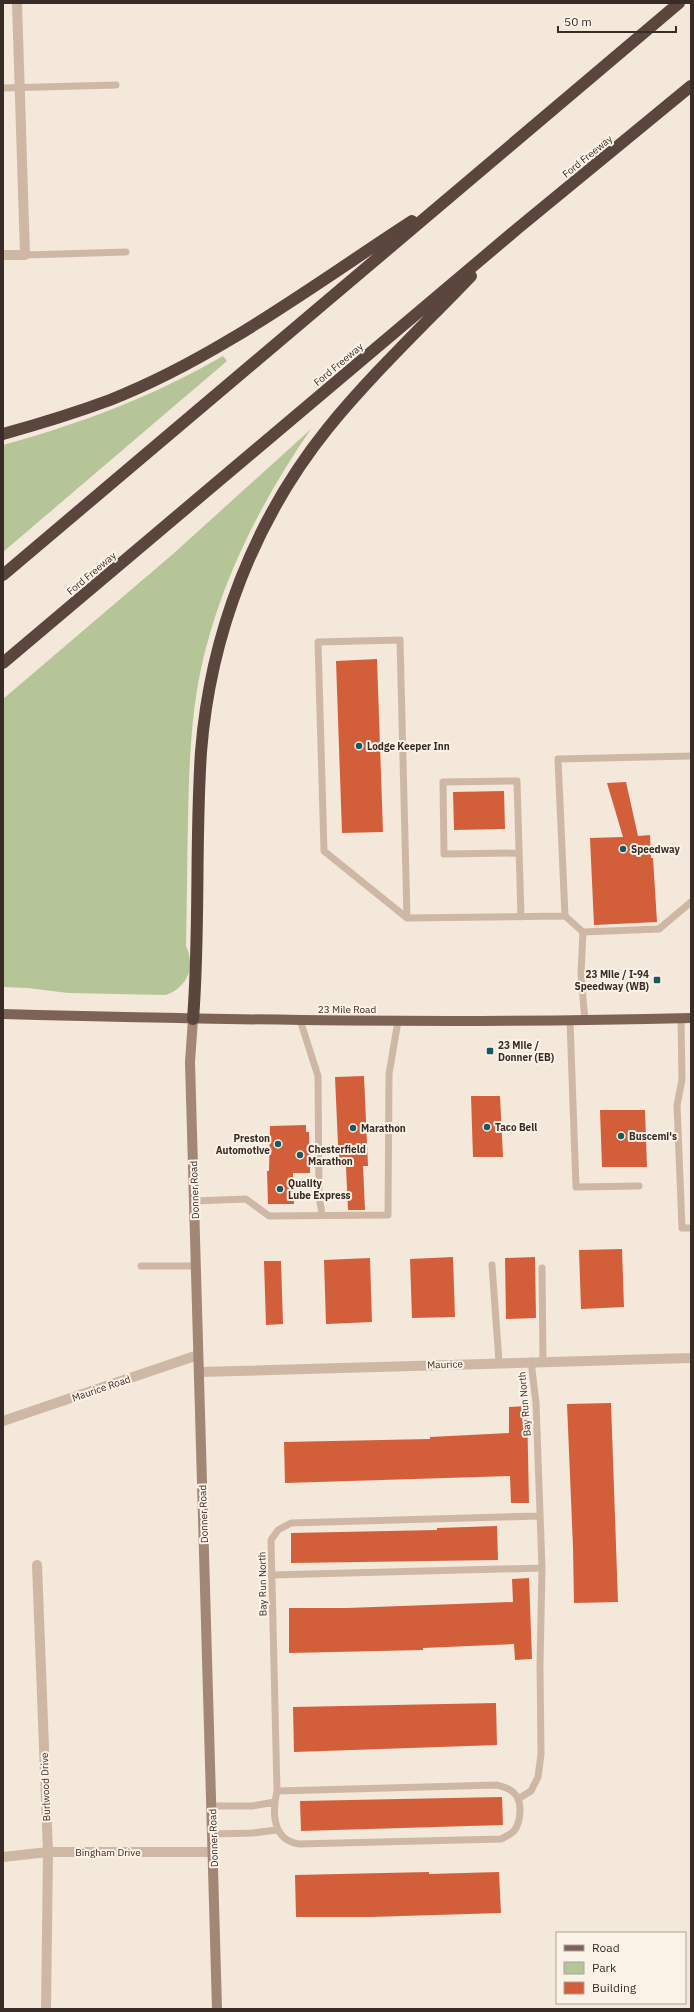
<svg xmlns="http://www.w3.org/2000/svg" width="694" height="2012" font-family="'IBM Plex Sans',sans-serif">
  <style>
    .green { fill: #b6c598 }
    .building { fill: #d25f3a }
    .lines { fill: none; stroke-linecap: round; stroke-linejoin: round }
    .lane { stroke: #ceb8a5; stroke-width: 7 }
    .street { stroke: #ceb8a5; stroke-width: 10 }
    .secondary { stroke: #a28676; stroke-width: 10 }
    .primary { stroke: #7c6356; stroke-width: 10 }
    .highway { stroke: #5a463d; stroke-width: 12 }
    .poi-dot { fill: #185a5f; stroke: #fbf2e7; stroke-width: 1.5 }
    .labels { text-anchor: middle; stroke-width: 4; stroke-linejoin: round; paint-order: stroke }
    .street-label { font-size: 10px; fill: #392c27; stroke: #fbf2e7 }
    .poi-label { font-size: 10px; font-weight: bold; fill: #392c27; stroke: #fbf2e7; text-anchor: start }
  </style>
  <rect width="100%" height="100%" fill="#f4e8da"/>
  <!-- green -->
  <path class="green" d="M 223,356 L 227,361 L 3,552 L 3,445 C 80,424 154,396 223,356 Z
    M 311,429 C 257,507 213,596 197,690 C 190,733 189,776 188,820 C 187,862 187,904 186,946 C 196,968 187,987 166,995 L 68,993 L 28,988 L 3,987 L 3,699 L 173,554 Z"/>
  <!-- building -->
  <path class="building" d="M 377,659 L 383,832 L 342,833 L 336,661 Z
    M 626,782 L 638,836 L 650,835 L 651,858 L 653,858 L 657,922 L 594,925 L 590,838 L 623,837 L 607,783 Z
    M 504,791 L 505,829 L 454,830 L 453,792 Z
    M 364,1076 L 368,1166 L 363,1166 L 365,1210 L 348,1210 L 346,1167 L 339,1167 L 335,1077 Z
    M 471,1096 L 500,1096 L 503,1157 L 473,1157 Z
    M 600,1110 L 645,1110 L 647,1167 L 602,1167 Z
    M 306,1125 L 306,1132 L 309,1132 L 310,1173 L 293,1173 L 294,1204 L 268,1204 L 267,1171 L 269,1171 L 270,1126 Z
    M 622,1249 L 624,1307 L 581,1309 L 579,1250 Z
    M 453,1257 L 455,1317 L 412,1318 L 410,1259 Z
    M 535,1257 L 536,1318 L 506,1319 L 505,1258 Z
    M 370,1258 L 372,1322 L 326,1324 L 324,1260 Z
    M 264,1261 L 281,1261 L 283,1324 L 266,1325 Z
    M 611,1403 L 618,1602 L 574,1603 L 573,1547 L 567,1404 Z
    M 527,1406 L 529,1503 L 511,1503 L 510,1476 L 285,1483 L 284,1442 L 430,1439 L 430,1437 L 509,1433 L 509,1407 Z
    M 497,1526 L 498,1560 L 291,1563 L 291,1533 L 437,1530 L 437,1528 Z
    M 529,1578 L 532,1659 L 515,1660 L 514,1644 L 423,1648 L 423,1650 L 289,1653 L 289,1608 L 347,1608 L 513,1602 L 512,1579 Z
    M 496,1703 L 497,1745 L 294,1752 L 293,1707 Z
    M 502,1797 L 503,1825 L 301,1831 L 300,1801 Z
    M 429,1872 L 429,1874 L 499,1872 L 501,1913 L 369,1917 L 296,1917 L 295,1875 Z"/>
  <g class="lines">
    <!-- lane -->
    <path class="lane" d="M 3,88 L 116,85
      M 25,255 L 126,252
      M 519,853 L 444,854 L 443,782 L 517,781 L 521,917
      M 407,918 L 400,640 L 318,642 L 324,851 L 407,918 L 565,916
      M 583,932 L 659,929 L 691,902
      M 681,1018 L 682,1080 L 677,1105 L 682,1228 L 691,1228
      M 300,1020 L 318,1076 L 319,1195 L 322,1215
      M 570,1021 L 576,1187 L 639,1186
      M 585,1021 L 581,974 L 583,932 L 565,916 L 558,759 L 691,756
      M 194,1201 L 246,1199 L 269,1216 L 388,1215 L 389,1074 L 398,1021
      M 492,1265 L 499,1362
      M 141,1266 L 196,1266
      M 542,1268 L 543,1361
      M 271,1575 L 542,1568
      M 277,1791 L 497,1785 C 503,1787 510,1788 514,1793 C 523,1801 521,1822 514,1831 C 510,1835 505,1837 501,1839 L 299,1844 C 272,1840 272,1812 277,1791 L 271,1540 L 278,1530 L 291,1523 L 539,1516
      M 518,1799 L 531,1791 L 538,1777 L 541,1754 L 540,1666 L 542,1568 L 536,1403 L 531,1361
      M 212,1806 L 252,1806 L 275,1802
      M 213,1834 L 253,1833 L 277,1830"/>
    <!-- street -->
    <path class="street" d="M 3,255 L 25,255 L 17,3
      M 199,1372 L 691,1358
      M 3,1421 L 198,1355
      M 37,1565 L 48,1852 L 46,2009
      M 3,1857 L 48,1852 L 214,1852"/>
    <!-- secondary -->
    <path class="secondary" d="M 193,1019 L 190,1062 L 217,2009"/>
    <!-- primary -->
    <path class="primary" d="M 3,1014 C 232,1020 462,1024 691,1018"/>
    <!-- highway -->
    <path class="highway" d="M 3,434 C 39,424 75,413 110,400 C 217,358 315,284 412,221
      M 3,575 L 679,3
      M 3,663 L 517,229 L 691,86
      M 193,1019 C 200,930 195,841 201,752 C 210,635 254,520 328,428 C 372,374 423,326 471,276"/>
  </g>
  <!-- markers -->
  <g class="poi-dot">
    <circle cx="359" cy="746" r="4"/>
    <circle cx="623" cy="849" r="4"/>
    <rect x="653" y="976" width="8" height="8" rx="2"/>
    <rect x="486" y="1047" width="8" height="8" rx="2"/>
    <circle cx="487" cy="1127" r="4"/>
    <circle cx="353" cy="1128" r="4"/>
    <circle cx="621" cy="1136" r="4"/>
    <circle cx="278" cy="1144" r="4"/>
    <circle cx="300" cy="1155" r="4"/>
    <circle cx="280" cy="1189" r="4"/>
  </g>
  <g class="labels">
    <!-- street labels -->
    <g class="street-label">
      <text transform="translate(587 156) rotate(-39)" y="4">Ford Freeway</text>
      <text transform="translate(338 364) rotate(-40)" y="4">Ford Freeway</text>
      <text transform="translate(91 573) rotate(-40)" y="4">Ford Freeway</text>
      <text x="347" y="1013">23 Mile Road</text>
      <text transform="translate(194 1190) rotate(-92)" y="4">Donner Road</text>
      <text transform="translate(445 1364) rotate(-2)" y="4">Maurice</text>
      <text transform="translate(101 1388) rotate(-19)" y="4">Maurice Road</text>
      <text transform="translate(524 1404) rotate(-95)" y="4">Bay Run North</text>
      <text transform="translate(203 1514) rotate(-92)" y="4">Donner Road</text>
      <text transform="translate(262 1584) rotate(-91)" y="4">Bay Run North</text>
      <text transform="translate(45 1787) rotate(-92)" y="4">Burlwood Drive</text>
      <text transform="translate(213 1838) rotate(-92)" y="4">Donner Road</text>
      <text x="108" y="1856">Bingham Drive</text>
    </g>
    <!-- poi labels -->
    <g class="poi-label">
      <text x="367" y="750">Lodge Keeper Inn</text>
      <text x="631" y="853">Speedway</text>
      <text x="649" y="978" text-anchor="end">23 Mile / I-94<tspan x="649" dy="12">Speedway (WB)</tspan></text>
      <text x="498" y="1049">23 Mile /<tspan x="498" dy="12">Donner (EB)</tspan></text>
      <text x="495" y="1131">Taco Bell</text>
      <text x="361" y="1132">Marathon</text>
      <text x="629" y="1140">Buscemi's</text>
      <text x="270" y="1142" text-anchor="end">Preston<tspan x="270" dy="12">Automotive</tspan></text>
      <text x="308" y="1153">Chesterfield<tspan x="308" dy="12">Marathon</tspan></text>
      <text x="288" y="1187">Quality<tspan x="288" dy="12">Lube Express</tspan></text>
    </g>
  </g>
  <!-- border -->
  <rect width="694" height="2012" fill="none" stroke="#392c27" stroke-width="8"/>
  <!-- legend -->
  <rect x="556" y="1932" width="130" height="72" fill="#fbf2e7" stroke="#ada39a"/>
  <rect x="564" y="1945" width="20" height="6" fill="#7c6356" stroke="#ada39a"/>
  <text x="592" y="1952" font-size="12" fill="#392c27">Road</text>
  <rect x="564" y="1962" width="20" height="12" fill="#b6c598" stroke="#ada39a"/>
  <text x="592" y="1972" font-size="12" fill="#392c27">Park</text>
  <rect x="564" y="1982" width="20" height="12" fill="#d25f3a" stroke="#ada39a"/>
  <text x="592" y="1992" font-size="12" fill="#392c27">Building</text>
  <!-- scale -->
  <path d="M558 26v6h118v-6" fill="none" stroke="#392c27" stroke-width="2"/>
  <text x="564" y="26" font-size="12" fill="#392c27" stroke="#fbf2e7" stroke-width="3" paint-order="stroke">50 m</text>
</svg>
